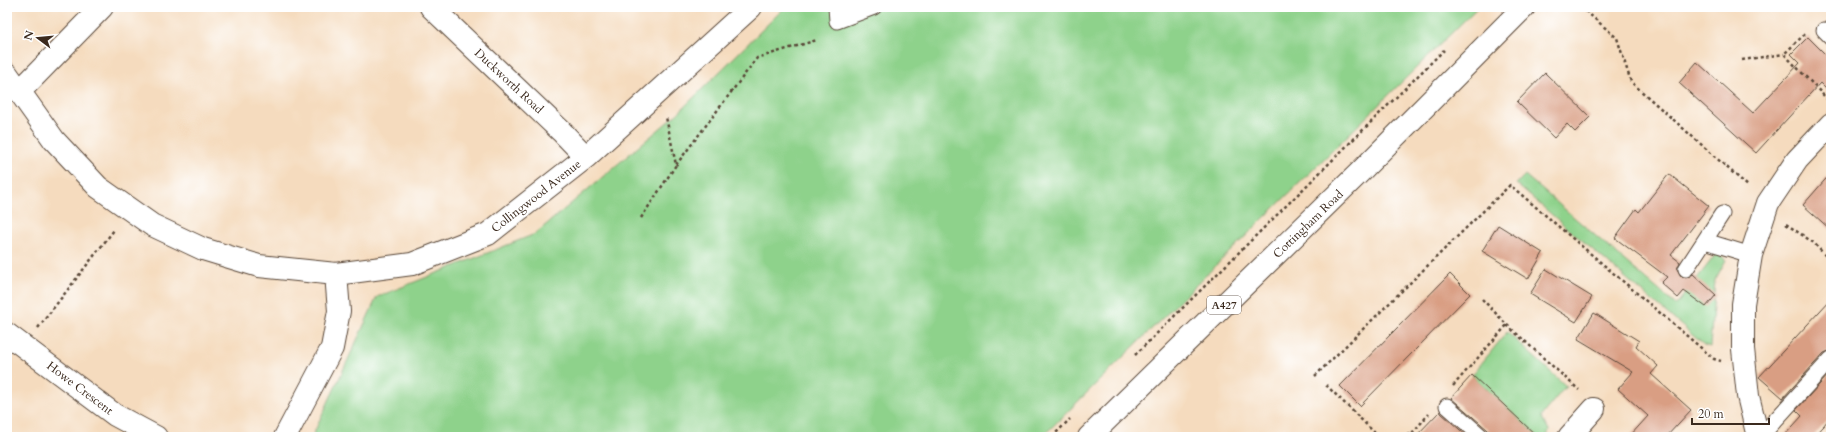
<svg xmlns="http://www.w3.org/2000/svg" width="1838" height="444" font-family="Cardo,serif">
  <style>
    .green { fill: #8ed28b; stroke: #647e54 }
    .building { fill: #d99e83 }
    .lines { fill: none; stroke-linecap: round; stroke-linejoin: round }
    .service-casing { stroke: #574536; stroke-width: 17 }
    .minor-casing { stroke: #574536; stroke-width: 24 }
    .trunk-casing { stroke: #574536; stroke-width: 24 }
    .path { stroke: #574536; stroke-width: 2.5; stroke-dasharray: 3 3; stroke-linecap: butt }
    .service { stroke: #fff; stroke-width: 15 }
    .minor { stroke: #fff; stroke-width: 22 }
    .trunk { stroke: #fff; stroke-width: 22 }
    .labels { text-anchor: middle; stroke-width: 3.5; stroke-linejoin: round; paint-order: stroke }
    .shield { fill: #fff; stroke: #766a62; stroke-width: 1 }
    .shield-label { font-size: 11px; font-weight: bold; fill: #3b2a1e }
    .street-label { font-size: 12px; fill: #3b2a1e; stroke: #fff }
  </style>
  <rect width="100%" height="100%" fill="#fff"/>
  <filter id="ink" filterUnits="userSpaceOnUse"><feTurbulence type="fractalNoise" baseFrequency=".025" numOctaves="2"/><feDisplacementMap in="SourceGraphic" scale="8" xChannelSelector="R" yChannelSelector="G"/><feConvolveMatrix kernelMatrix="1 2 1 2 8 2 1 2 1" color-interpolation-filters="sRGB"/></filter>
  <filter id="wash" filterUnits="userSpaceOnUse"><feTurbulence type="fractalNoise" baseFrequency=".012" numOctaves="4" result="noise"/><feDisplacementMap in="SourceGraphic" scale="16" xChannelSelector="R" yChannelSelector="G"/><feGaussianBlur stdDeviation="0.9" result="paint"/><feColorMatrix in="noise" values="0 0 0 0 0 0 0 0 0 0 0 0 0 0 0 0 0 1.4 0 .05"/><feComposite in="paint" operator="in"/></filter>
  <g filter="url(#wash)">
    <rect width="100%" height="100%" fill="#f5dbbe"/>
    <!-- green -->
    <path class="green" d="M 785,7 L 1478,7 L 1042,437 L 312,437 L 377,297 L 535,234 L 677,114 Z
      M 1525,175 L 1676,305 L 1717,253 L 1726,260 L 1715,280 L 1710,347 L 1704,345 L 1516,184 Z
      M 1507,332 L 1566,386 L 1541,416 L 1549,430 L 1547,437 L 1538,437 L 1472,375 Z"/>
    <g id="blocks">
      <!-- building -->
      <path class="building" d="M 1808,37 L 1831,60 L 1831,94 L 1820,83 L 1756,153 L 1679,83 L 1697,62 L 1753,113 L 1800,63 L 1791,54 Z
        M 1545,73 L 1590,117 L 1575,132 L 1567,124 L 1554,138 L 1517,102 Z
        M 1831,173 L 1831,230 L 1803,205 Z
        M 1669,174 L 1709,206 L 1671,255 L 1680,262 L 1677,269 L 1681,276 L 1686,278 L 1693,274 L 1716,295 L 1706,307 L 1684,291 L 1678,298 L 1661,283 L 1667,277 L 1615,238 L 1636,209 L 1639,212 Z
        M 1498,225 L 1543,253 L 1528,279 L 1482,251 Z
        M 1546,269 L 1592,297 L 1576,322 L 1530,294 Z
        M 1450,274 L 1470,294 L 1360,406 L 1340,386 Z
        M 1831,299 L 1831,350 L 1824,353 L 1783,398 L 1759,377 Z
        M 1594,313 L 1639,341 L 1636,346 L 1658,366 L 1651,374 L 1691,410 L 1666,437 L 1629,437 L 1648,416 L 1618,389 L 1633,372 L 1578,339 Z
        M 1831,372 L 1831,417 L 1813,437 L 1783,437 L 1802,416 L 1796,410 Z
        M 1472,375 L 1538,437 L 1491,437 L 1488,430 L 1451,398 Z
        M 1440,411 L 1441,413 L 1468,437 L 1415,437 Z"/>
    </g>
  </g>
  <g filter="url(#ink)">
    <use href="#blocks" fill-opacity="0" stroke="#574536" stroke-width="1"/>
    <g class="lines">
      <!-- service casing -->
      <g class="service-casing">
        <path id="service" d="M 836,7 L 837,21 L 874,7
          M 1824,30 L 1831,37
          M 1705,241 L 1751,255
          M 1686,269 L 1722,214
          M 1447,406 L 1482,437
          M 1760,437 L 1831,359"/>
      </g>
      <!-- minor casing -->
      <g class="minor-casing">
        <path id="minor" d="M 431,7 L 561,131 L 586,157
          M 7,74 L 54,140 L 98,187 L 152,225 L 203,249 L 259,266 L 336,274 L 412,264 L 488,234 L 586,157 L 751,7
          M 20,91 L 102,7
          M 7,334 L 115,415 L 156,437
          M 285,437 L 332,348 L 339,311 L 336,274
          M 1569,437 L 1594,409
          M 1758,437 L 1748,396 L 1743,349 L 1743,304 L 1751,255 L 1768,203 L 1797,160 L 1831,124"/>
      </g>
      <!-- trunk casing -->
      <g class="trunk-casing">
        <path id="trunk" d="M 1089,437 L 1359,173 L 1524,7"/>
      </g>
      <!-- path -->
      <path class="path" d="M 1581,7 L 1617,38 L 1631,82 L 1749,187
        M 1805,34 L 1784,54 L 1828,100
        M 1742,60 L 1784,54
        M 676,165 L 757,58 L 817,40
        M 641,218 L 676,165 L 666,117
        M 1786,224 L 1814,243 L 1831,262
        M 1482,299 L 1507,325 L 1579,390
        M 38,328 L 114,230
        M 1135,355 L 1444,50
        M 1315,376 L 1510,185 L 1714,359 L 1721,361
        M 1326,385 L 1379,437
        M 1453,386 L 1507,325
        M 1412,433 L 1429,414
        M 1052,437 L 1070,419
        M 1402,437 L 1412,433 L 1416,437"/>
      <!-- service -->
      <use href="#service" class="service"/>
      <!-- minor -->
      <use href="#minor" class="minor"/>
      <!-- trunk -->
      <use href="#trunk" class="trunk"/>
    </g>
  </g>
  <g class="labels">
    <!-- shield labels -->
    <rect class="shield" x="1207" y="296" width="34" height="18" rx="3"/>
    <g class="shield-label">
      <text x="1224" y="309">A427</text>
    </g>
    <!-- street labels -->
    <g class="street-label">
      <text transform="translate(509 81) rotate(43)" y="4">Duckworth Road</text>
      <text transform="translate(536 196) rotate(-38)" y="4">Collingwood Avenue</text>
      <text transform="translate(1308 224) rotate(-44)" y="4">Cottingham Road</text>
      <text transform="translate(80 388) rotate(37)" y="4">Howe Crescent</text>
    </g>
  </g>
  <!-- margin -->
  <rect width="1838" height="444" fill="none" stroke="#fff" stroke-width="24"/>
  <!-- north arrow -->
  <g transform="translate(38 38) rotate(286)" stroke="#ffffff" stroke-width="3" paint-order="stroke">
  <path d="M0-3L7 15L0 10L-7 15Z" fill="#3b2a1e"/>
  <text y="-6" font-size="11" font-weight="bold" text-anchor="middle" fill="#3b2a1e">N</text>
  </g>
  <!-- scale -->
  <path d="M1692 418v6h77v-6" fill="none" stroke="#3b2a1e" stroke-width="2"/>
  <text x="1698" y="418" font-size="12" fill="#3b2a1e" stroke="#ffffff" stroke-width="3" paint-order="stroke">20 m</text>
</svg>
